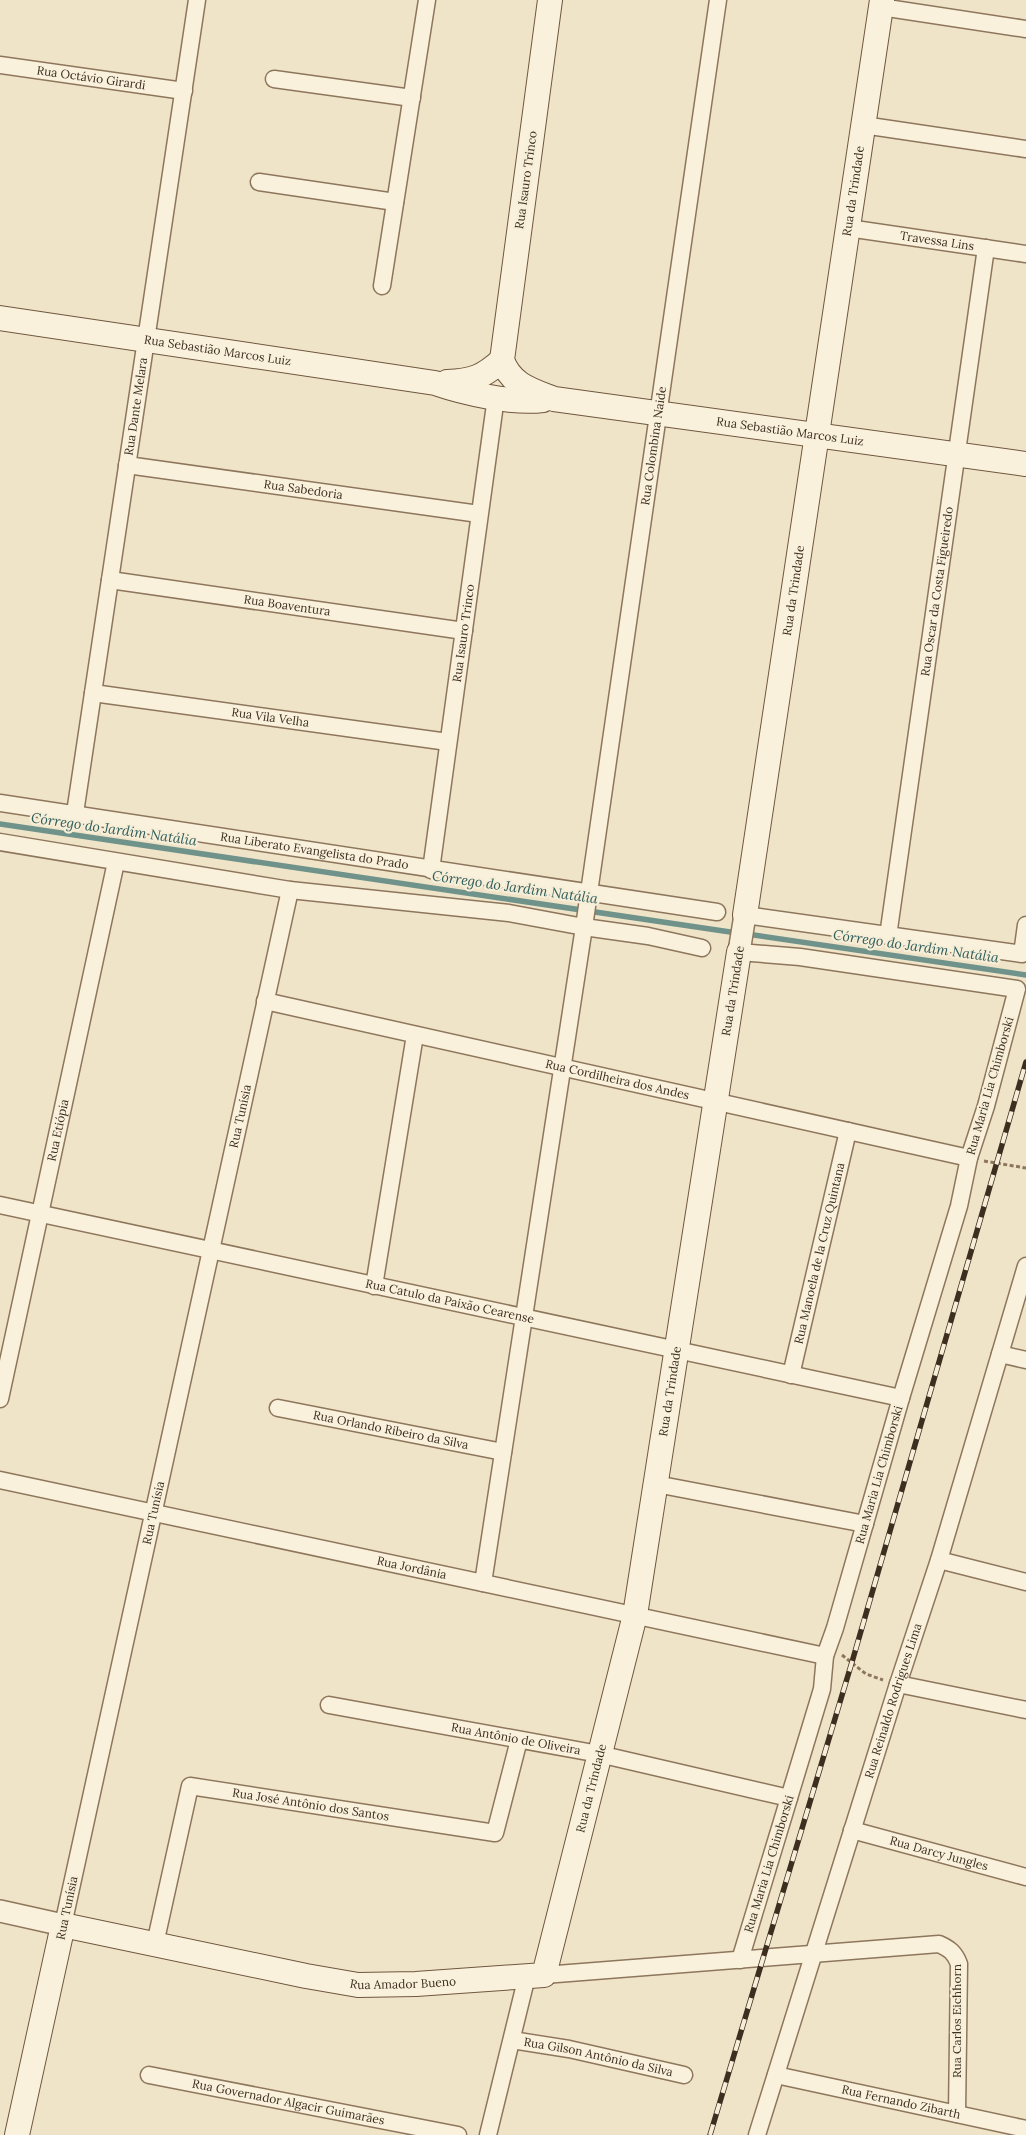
<svg xmlns="http://www.w3.org/2000/svg" width="1026" height="2135" font-family="Lora,serif">
  <style>
    .lines { fill: none; stroke-linecap: round; stroke-linejoin: round }
    .stream { stroke: #6f938a; stroke-width: 5.5 }
    .minor-casing { stroke: #8d765c; stroke-width: 19 }
    .tertiary-casing { stroke: #8d765c; stroke-width: 24 }
    .secondary-casing { stroke: #6f573f; stroke-width: 26 }
    .path { stroke: #8d765c; stroke-width: 3; stroke-dasharray: 4 2.5; stroke-linecap: butt }
    .minor { stroke: #faf1dc; stroke-width: 16 }
    .tertiary { stroke: #faf1dc; stroke-width: 21 }
    .secondary { stroke: #faf1dc; stroke-width: 24 }
    .rail-casing { stroke: #3d2e20; stroke-width: 5.5 }
    .rail { stroke: #f7eed8; stroke-width: 4; stroke-dasharray: 11; stroke-linecap: butt }
    .labels { text-anchor: middle; stroke-width: 4.5; stroke-linejoin: round; paint-order: stroke }
    .street-label { font-size: 12px; fill: #3d2e20; stroke: #f7eed8 }
    .water-label { font-size: 14px; font-style: italic; fill: #2f5d5a; stroke: #f7eed8 }
  </style>
  <rect width="100%" height="100%" fill="#f0e4c8"/>
  <g class="lines">
    <!-- stream -->
    <path class="stream" d="M 0,824 L 737,933
      M 747,934 L 1026,975"/>
    <!-- minor casing -->
    <g class="minor-casing">
      <g id="minor">
        <path d="M 881,7 L 1026,29"/>
        <path id="s1" d="M 0,65 L 184,91"/>
        <path d="M 274,79 L 412,98"/>
        <path d="M 863,125 L 1026,149"/>
        <path d="M 259,182 L 395,202"/>
        <path id="s2" d="M 848,228 L 1026,254"/>
        <path d="M 382,286 L 427,0"/>
        <path id="s3" d="M 127,465 L 479,514"/>
        <path id="s4" d="M 110,580 L 464,631"/>
        <path id="s5" d="M 93,693 L 448,742"/>
        <path id="s6" d="M 0,803 L 717,912"/>
        <path id="s7" d="M 75,813 L 197,0"/>
        <path d="M 0,842 L 290,890 L 509,913 L 584,927 L 648,936 L 702,948"/>
        <path id="s8" d="M 431,870 L 496,397"/>
        <path d="M 745,915 L 1022,954 L 1026,925"/>
        <path id="s9" d="M 888,936 L 986,248"/>
        <path d="M 739,952 L 800,957 L 1017,989 L 986,1106 L 969,1158 L 959,1206 L 901,1398 L 835,1628 L 825,1656 L 822,1689 L 740,1960"/>
        <path id="s10" d="M 265,1001 L 969,1158"/>
        <path id="s11" d="M 0,1205 L 901,1398"/>
        <path d="M 374,1286 L 415,1035"/>
        <path d="M 1000,1354 L 1026,1360"/>
        <path id="s12" d="M 791,1375 L 848,1131"/>
        <path id="s13" d="M 0,1399 L 116,862"/>
        <path id="s14" d="M 278,1408 L 503,1452"/>
        <path id="s15" d="M 0,1480 L 825,1656"/>
        <path d="M 656,1484 L 865,1524"/>
        <path d="M 939,1560 L 1026,1582"/>
        <path id="s16" d="M 483,1583 L 584,927 L 718,0"/>
        <path d="M 898,1684 L 1026,1710"/>
        <path id="s17" d="M 329,1705 L 599,1754 L 789,1798"/>
        <path id="s18" d="M 852,1830 L 1026,1877"/>
        <path id="s19" d="M 63,1925 L 290,890"/>
        <path id="s20" d="M 155,1944 L 190,1786 L 495,1833 L 519,1740"/>
        <path d="M 544,1975 L 939,1944 C 950,1949 955,1953 959,1964 L 957,2114"/>
        <path id="s21" d="M 512,2040 L 569,2049 L 684,2075"/>
        <path id="s22" d="M 149,2075 L 458,2135"/>
        <path id="s23" d="M 776,2075 L 1026,2129"/>
        <path d="M 488,2135 L 527,1976"/>
        <path id="s24" d="M 757,2135 L 898,1684 L 939,1560 L 1026,1266"/>
      </g>
    </g>
    <!-- tertiary casing -->
    <g class="tertiary-casing">
      <path id="tertiary" d="M 739,952 L 745,915
        M 0,1911 L 63,1925"/>
    </g>
    <!-- secondary casing -->
    <g class="secondary-casing">
      <g id="secondary">
        <path id="s25" d="M 550,0 L 502,360 C 511,385 531,390 554,399 L 1026,464"/>
        <path id="s26" d="M 0,318 L 435,383 C 464,393 512,404 543,400"/>
        <path d="M 447,382 C 473,381 483,377 502,360"/>
        <path id="s27" d="M 745,915 L 882,0"/>
        <path id="s28" d="M 17,2135 L 63,1925 L 306,1976 L 358,1985 L 416,1984 L 544,1975 L 635,1615 L 739,952"/>
      </g>
    </g>
    <!-- path -->
    <path class="path" d="M 984,1161 L 1026,1168
      M 842,1655 L 866,1674 L 883,1680"/>
    <!-- minor -->
    <use href="#minor" class="minor"/>
    <!-- tertiary -->
    <use href="#tertiary" class="tertiary"/>
    <!-- secondary -->
    <use href="#secondary" class="secondary"/>
    <!-- rail casing -->
    <g class="rail-casing">
      <path id="rail" d="M 710,2135 L 852,1662 L 1026,1062"/>
    </g>
    <!-- rail -->
    <use href="#rail" class="rail"/>
  </g>
  <g class="labels">
    <!-- street labels -->
    <g class="street-label">
      <text dy="4" stroke="none"><textPath href="#s1" startOffset="92">Rua Octávio Girardi</textPath></text>
      <text transform="translate(526 180) rotate(-82)" y="4">Rua Isauro Trinco</text>
      <text dy="4" stroke="none"><textPath href="#s27" startOffset="732">Rua da Trindade</textPath></text>
      <text dy="4" stroke="none"><textPath href="#s2" startOffset="90">Travessa Lins</textPath></text>
      <text dy="4" stroke="none"><textPath href="#s26" startOffset="220">Rua Sebastião Marcos Luiz</textPath></text>
      <text dy="4" stroke="none"><textPath href="#s7" startOffset="411">Rua Dante Melara</textPath></text>
      <text dy="4" stroke="none"><textPath href="#s25" startOffset="669">Rua Sebastião Marcos Luiz</textPath></text>
      <text dy="4" stroke="none"><textPath href="#s16" startOffset="1150">Rua Colombina Naide</textPath></text>
      <text dy="4" stroke="none"><textPath href="#s3" startOffset="178">Rua Sabedoria</textPath></text>
      <text dy="4" stroke="none"><textPath href="#s27" startOffset="328">Rua da Trindade</textPath></text>
      <text dy="4" stroke="none"><textPath href="#s9" startOffset="348">Rua Oscar da Costa Figueiredo</textPath></text>
      <text dy="4" stroke="none"><textPath href="#s4" startOffset="179">Rua Boaventura</textPath></text>
      <text dy="4" stroke="none"><textPath href="#s8" startOffset="239">Rua Isauro Trinco</textPath></text>
      <text dy="4" stroke="none"><textPath href="#s5" startOffset="179">Rua Vila Velha</textPath></text>
      <text dy="4" stroke="none"><textPath href="#s6" startOffset="318">Rua Liberato Evangelista do Prado</textPath></text>
      <text transform="translate(733 991) rotate(-81)" y="4">Rua da Trindade</text>
      <text dy="4" stroke="none"><textPath href="#s10" startOffset="361">Rua Cordilheira dos Andes</textPath></text>
      <text transform="translate(990 1086) rotate(-74)" y="4">Rua Maria Lia Chimborski</text>
      <text dy="4" stroke="none"><textPath href="#s19" startOffset="828">Rua Tunísia</textPath></text>
      <text dy="4" stroke="none"><textPath href="#s13" startOffset="275">Rua Etiópia</textPath></text>
      <text dy="4" stroke="none"><textPath href="#s12" startOffset="125">Rua Manoela de la Cruz Quintana</textPath></text>
      <text dy="4" stroke="none"><textPath href="#s11" startOffset="460">Rua Catulo da Paixão Cearense</textPath></text>
      <text dy="4" stroke="none"><textPath href="#s28" startOffset="1300">Rua da Trindade</textPath></text>
      <text dy="4" stroke="none"><textPath href="#s14" startOffset="115">Rua Orlando Ribeiro da Silva</textPath></text>
      <text transform="translate(879 1475) rotate(-74)" y="4">Rua Maria Lia Chimborski</text>
      <text dy="4" stroke="none"><textPath href="#s19" startOffset="422">Rua Tunísia</textPath></text>
      <text dy="4" stroke="none"><textPath href="#s15" startOffset="421">Rua Jordânia</textPath></text>
      <text dy="4" stroke="none"><textPath href="#s24" startOffset="455">Rua Reinaldo Rodrigues Lima</textPath></text>
      <text dy="4" stroke="none"><textPath href="#s17" startOffset="190">Rua Antônio de Oliveira</textPath></text>
      <text dy="4" stroke="none"><textPath href="#s28" startOffset="895">Rua da Trindade</textPath></text>
      <text dy="4" stroke="none"><textPath href="#s20" startOffset="284">Rua José Antônio dos Santos</textPath></text>
      <text dy="4" stroke="none"><textPath href="#s18" startOffset="90">Rua Darcy Jungles</textPath></text>
      <text transform="translate(769 1864) rotate(-73)" y="4">Rua Maria Lia Chimborski</text>
      <text transform="translate(67 1908) rotate(-78)" y="4">Rua Tunísia</text>
      <text dy="4" stroke="none"><textPath href="#s28" startOffset="561">Rua Amador Bueno</textPath></text>
      <text transform="translate(957 2021) rotate(-90)" y="4">Rua Carlos Eichhorn</text>
      <text dy="4" stroke="none"><textPath href="#s21" startOffset="88">Rua Gilson Antônio da Silva</textPath></text>
      <text dy="4" stroke="none"><textPath href="#s22" startOffset="142">Rua Governador Algacir Guimarães</textPath></text>
      <text dy="4" stroke="none"><textPath href="#s23" startOffset="128">Rua Fernando Zibarth</textPath></text>
    </g>
    <!-- water labels -->
    <g class="water-label">
      <text transform="translate(114 829) rotate(8)" y="5">Córrego do Jardim Natália</text>
      <text transform="translate(515 887) rotate(8)" y="5">Córrego do Jardim Natália</text>
      <text transform="translate(916 946) rotate(8)" y="5">Córrego do Jardim Natália</text>
    </g>
  </g>
</svg>
